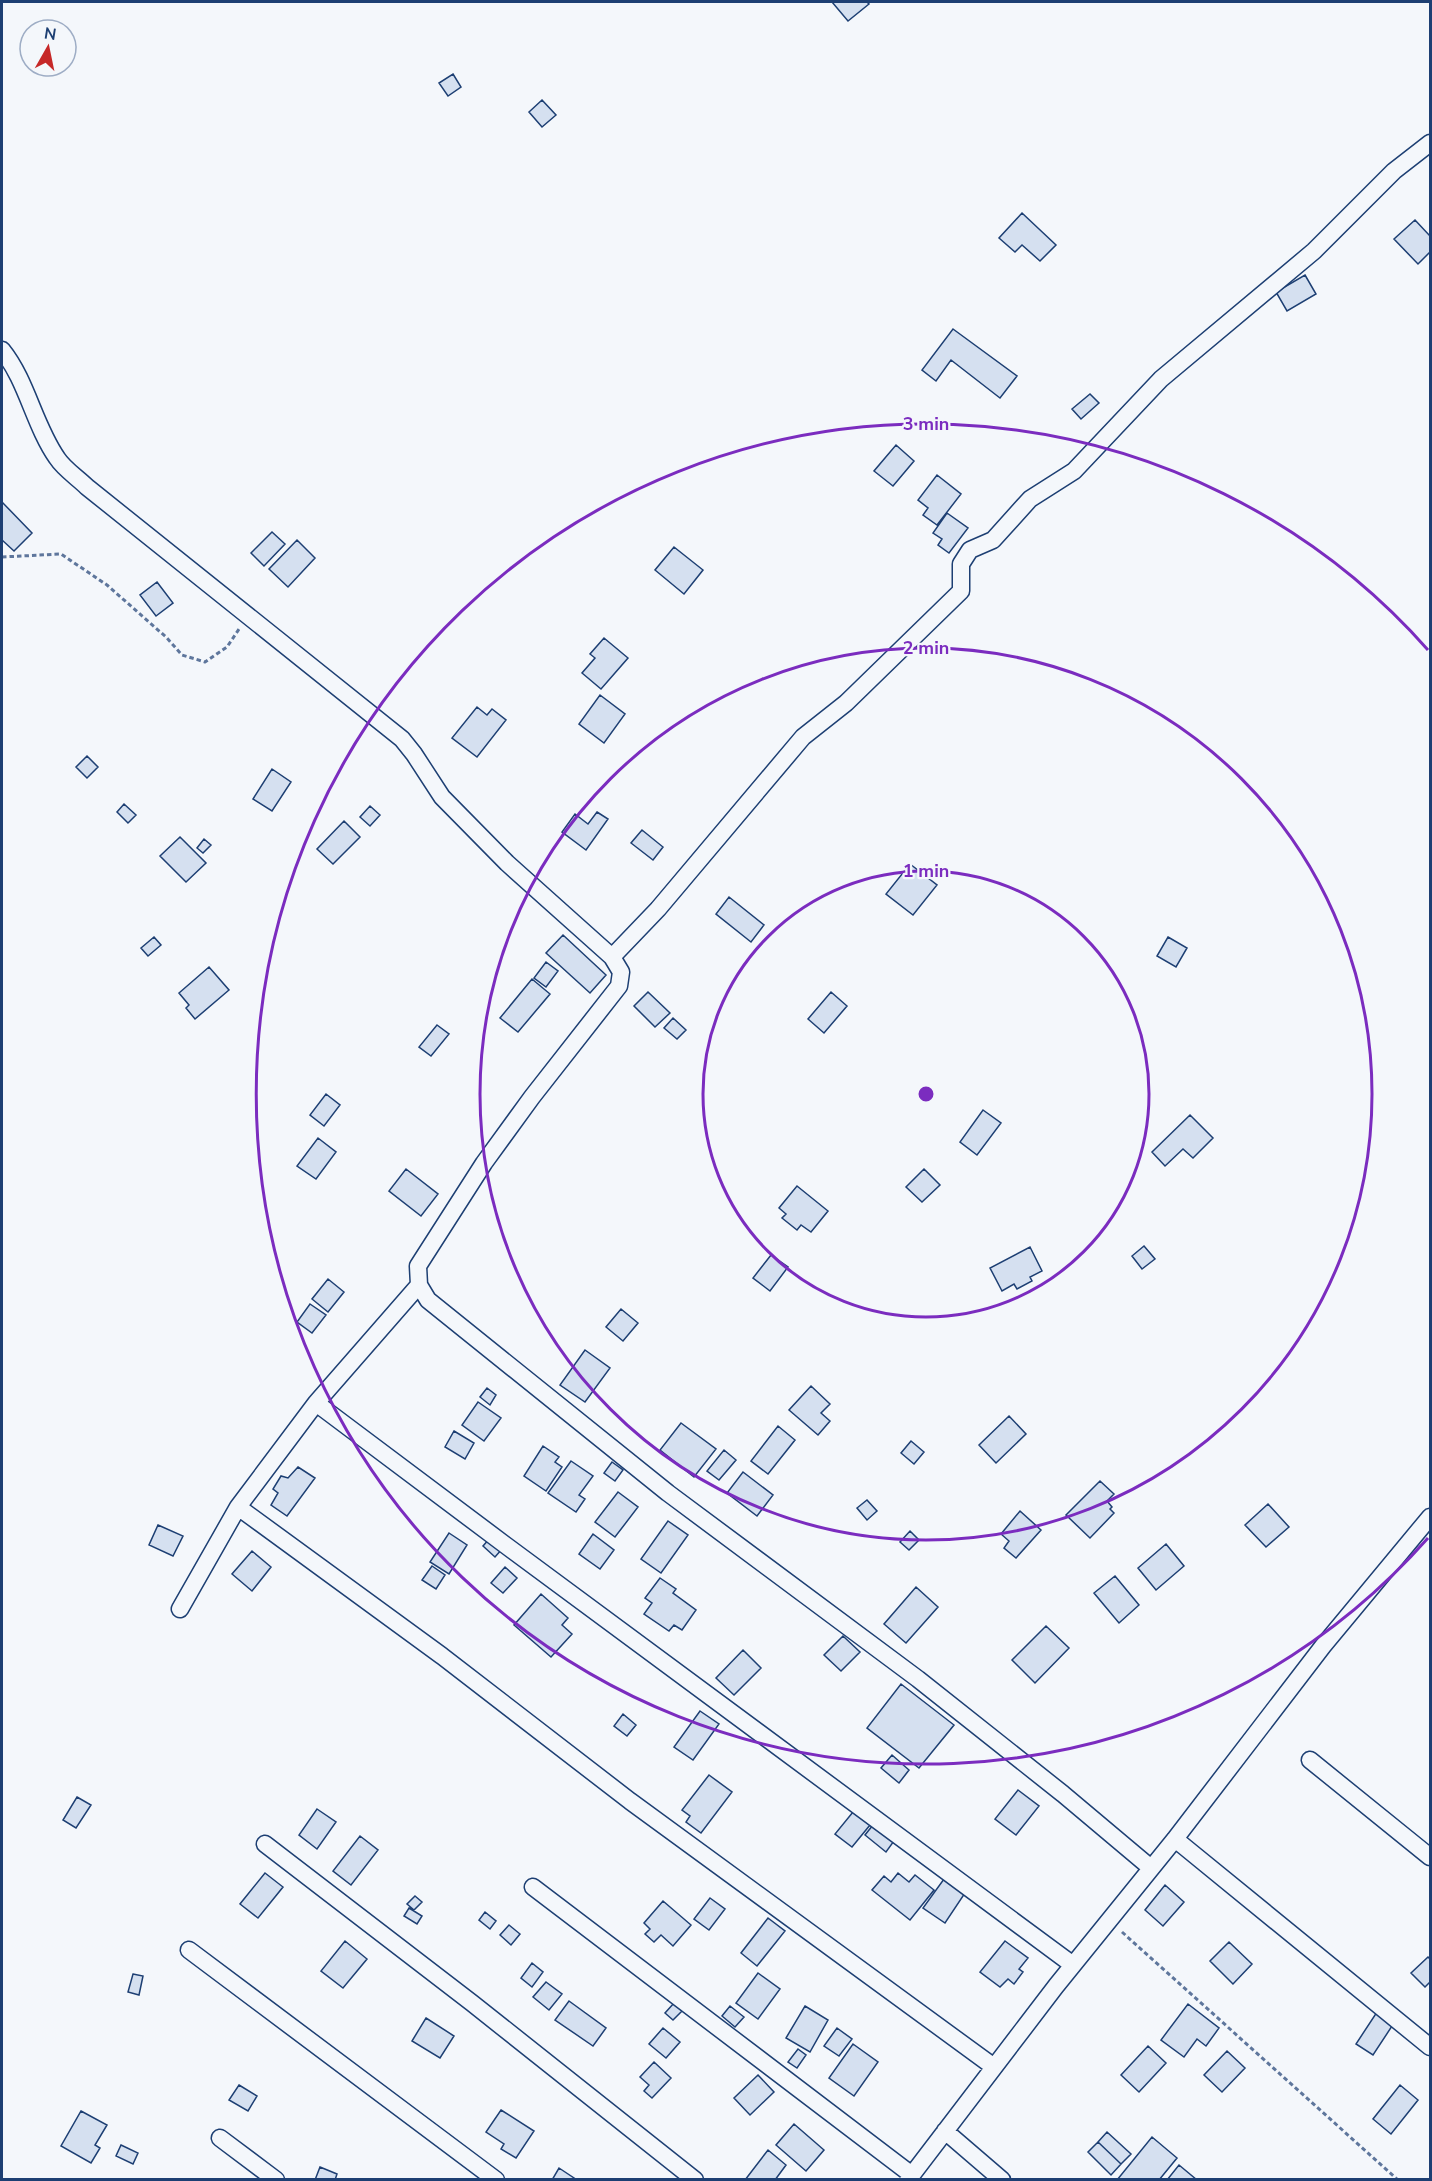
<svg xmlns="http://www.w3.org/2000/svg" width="1432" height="2181" font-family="'Nunito Sans',sans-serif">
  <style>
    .building { fill: #d5e0f0; stroke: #1d3f73; stroke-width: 1.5 }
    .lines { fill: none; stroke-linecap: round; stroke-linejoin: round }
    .street-casing { stroke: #1d3f73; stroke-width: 19 }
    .path { stroke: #5e769c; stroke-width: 3; stroke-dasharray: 4.5 3; stroke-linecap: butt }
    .street { stroke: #f4f7fb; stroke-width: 16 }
    .ring { fill: none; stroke: #7b2cbf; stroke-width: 3 }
    .centre { fill: #7b2cbf; stroke: #f4f7fb; stroke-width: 3 }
    .ring-label { font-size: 18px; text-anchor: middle; font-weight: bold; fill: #7b2cbf; stroke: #f4f7fb; stroke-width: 4.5; stroke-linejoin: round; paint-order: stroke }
  </style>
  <rect width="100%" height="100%" fill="#f4f7fb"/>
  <!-- building -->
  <path class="building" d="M 832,2 L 867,2 L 869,4 L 848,21 Z
    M 453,74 L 461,87 L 448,96 L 439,83 Z
    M 542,100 L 556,115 L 542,127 L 529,112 Z
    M 1022,213 L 1056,245 L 1040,261 L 1022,245 L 1015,252 L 999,238 Z
    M 1415,220 L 1430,236 L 1430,252 L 1418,264 L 1394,239 Z
    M 1305,275 L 1316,294 L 1287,311 L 1276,292 Z
    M 953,329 L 1017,376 L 1000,398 L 951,360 L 936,381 L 922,370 Z
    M 1090,394 L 1099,403 L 1081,419 L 1072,409 Z
    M 896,445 L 914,461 L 893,486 L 874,471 Z
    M 937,475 L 961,494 L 937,525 L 923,515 L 928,508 L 918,500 Z
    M 2,502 L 32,533 L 14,551 L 2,540 Z
    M 947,513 L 968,528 L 949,553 L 938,545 L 942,539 L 933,533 Z
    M 272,532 L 285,544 L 264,566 L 251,553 Z
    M 297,540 L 315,558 L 288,587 L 269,569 Z
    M 674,547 L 703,570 L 684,594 L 655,570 Z
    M 157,582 L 173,603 L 156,616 L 140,595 Z
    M 604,638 L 628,658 L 601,689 L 582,673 L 595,658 L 590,654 Z
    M 600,695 L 625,714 L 604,743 L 579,724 Z
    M 477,707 L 487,715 L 492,709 L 506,720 L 477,757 L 452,738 Z
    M 87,756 L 98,767 L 87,778 L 76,767 Z
    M 272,769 L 291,782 L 272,811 L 253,799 Z
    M 124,804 L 136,815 L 128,823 L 117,812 Z
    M 370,806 L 380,815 L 370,826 L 360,817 Z
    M 597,812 L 608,819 L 586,850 L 562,832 L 575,814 L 588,824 Z
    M 344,821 L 360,837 L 333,864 L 317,849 Z
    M 642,830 L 663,847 L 653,860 L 631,843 Z
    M 180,837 L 206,863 L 186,882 L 160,856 Z
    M 204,839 L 211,845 L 203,853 L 197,848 Z
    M 910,864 L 937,885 L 913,915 L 886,894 Z
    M 729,897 L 764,925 L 751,942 L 716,914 Z
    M 563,935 L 606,975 L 590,993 L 546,953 Z
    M 154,937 L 161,945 L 148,956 L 141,948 Z
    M 1168,937 L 1187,948 L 1176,967 L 1157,956 Z
    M 546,962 L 558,971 L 546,987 L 534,978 Z
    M 209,967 L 229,990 L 195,1019 L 186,1008 L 189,1005 L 179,993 Z
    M 532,979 L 550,994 L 518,1032 L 500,1018 Z
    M 648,992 L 670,1013 L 655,1027 L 634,1006 Z
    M 831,992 L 847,1006 L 824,1033 L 808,1019 Z
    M 673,1018 L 686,1030 L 677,1039 L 664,1028 Z
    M 437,1025 L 449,1034 L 431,1056 L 419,1047 Z
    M 326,1094 L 340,1105 L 324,1126 L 310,1115 Z
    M 983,1110 L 1001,1123 L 977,1155 L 960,1142 Z
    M 1190,1115 L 1213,1138 L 1193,1158 L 1183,1149 L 1165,1166 L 1152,1152 Z
    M 318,1138 L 336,1152 L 316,1179 L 297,1166 Z
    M 406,1169 L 438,1194 L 421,1216 L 389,1191 Z
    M 924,1169 L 940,1185 L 922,1202 L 906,1187 Z
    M 797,1186 L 828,1211 L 811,1232 L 801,1225 L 797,1230 L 782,1218 L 786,1214 L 779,1208 Z
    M 1144,1246 L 1155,1259 L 1142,1269 L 1132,1256 Z
    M 1030,1247 L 1042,1271 L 1030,1277 L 1032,1281 L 1017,1289 L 1014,1284 L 1002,1291 L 990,1268 Z
    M 771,1255 L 788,1267 L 770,1291 L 753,1278 Z
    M 328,1279 L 344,1292 L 328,1312 L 312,1299 Z
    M 310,1304 L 326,1315 L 312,1333 L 297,1322 Z
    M 621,1309 L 638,1323 L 623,1341 L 606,1327 Z
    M 585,1350 L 610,1368 L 585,1402 L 560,1385 Z
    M 811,1386 L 830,1404 L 821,1413 L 830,1421 L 818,1435 L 789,1410 Z
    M 487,1388 L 496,1395 L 490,1405 L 480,1397 Z
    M 478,1402 L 501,1418 L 484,1441 L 462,1425 Z
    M 1009,1416 L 1026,1434 L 996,1463 L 979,1445 Z
    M 681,1423 L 716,1449 L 694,1477 L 660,1450 Z
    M 778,1426 L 795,1440 L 768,1474 L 751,1461 Z
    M 454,1431 L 474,1443 L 465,1459 L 445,1447 Z
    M 911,1441 L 924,1452 L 914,1464 L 901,1453 Z
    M 543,1446 L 559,1457 L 555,1462 L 562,1467 L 546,1491 L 524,1476 Z
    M 724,1450 L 736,1460 L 719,1480 L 707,1471 Z
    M 571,1461 L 593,1476 L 579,1495 L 585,1499 L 576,1512 L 548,1493 Z
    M 612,1462 L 623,1470 L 615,1481 L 604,1473 Z
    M 298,1467 L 315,1478 L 287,1516 L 271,1505 L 278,1493 L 273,1489 L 281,1476 L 288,1478 Z
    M 743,1472 L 773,1495 L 757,1516 L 727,1493 Z
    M 1100,1481 L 1114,1494 L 1107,1501 L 1112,1507 L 1110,1509 L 1114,1513 L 1090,1538 L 1066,1515 Z
    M 618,1492 L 638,1507 L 615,1537 L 595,1522 Z
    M 867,1500 L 877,1511 L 867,1520 L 857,1508 Z
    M 1268,1504 L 1289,1527 L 1266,1547 L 1245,1525 Z
    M 1020,1511 L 1041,1530 L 1016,1558 L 1004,1548 L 1009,1541 L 1001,1534 Z
    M 668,1521 L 688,1535 L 661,1573 L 641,1559 Z
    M 158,1525 L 183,1536 L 173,1556 L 149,1545 Z
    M 910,1531 L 919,1540 L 909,1550 L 900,1542 Z
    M 449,1533 L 467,1545 L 449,1574 L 430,1562 Z
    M 593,1534 L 614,1550 L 600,1569 L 579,1554 Z
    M 490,1538 L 502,1549 L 495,1557 L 483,1546 Z
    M 1166,1544 L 1184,1566 L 1156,1590 L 1138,1568 Z
    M 252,1551 L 271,1567 L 252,1591 L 232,1574 Z
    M 432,1566 L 445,1575 L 436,1589 L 422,1580 Z
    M 505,1567 L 517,1578 L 503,1593 L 491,1583 Z
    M 1115,1576 L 1139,1605 L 1119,1623 L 1094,1593 Z
    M 660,1578 L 676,1589 L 673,1593 L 696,1610 L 682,1630 L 674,1625 L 669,1631 L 644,1614 L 652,1603 L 645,1598 Z
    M 916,1587 L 938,1607 L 906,1643 L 884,1624 Z
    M 541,1594 L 568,1618 L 562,1625 L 572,1634 L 551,1657 L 514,1625 Z
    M 1046,1626 L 1069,1648 L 1035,1683 L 1012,1660 Z
    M 843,1636 L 860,1652 L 841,1671 L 824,1655 Z
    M 743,1650 L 761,1668 L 734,1695 L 716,1678 Z
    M 901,1684 L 954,1725 L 919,1768 L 867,1728 Z
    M 700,1711 L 719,1724 L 693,1760 L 674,1747 Z
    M 623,1714 L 636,1725 L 627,1736 L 614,1726 Z
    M 892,1755 L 909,1770 L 899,1783 L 881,1768 Z
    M 709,1775 L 732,1792 L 701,1833 L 686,1822 L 690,1816 L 682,1810 Z
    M 1018,1790 L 1039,1806 L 1016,1835 L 995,1819 Z
    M 77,1797 L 91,1805 L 76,1828 L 63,1820 Z
    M 317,1809 L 336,1822 L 317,1849 L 299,1835 Z
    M 853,1812 L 870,1825 L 852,1847 L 835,1834 Z
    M 873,1825 L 894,1841 L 886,1852 L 865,1835 Z
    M 360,1836 L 378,1850 L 351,1885 L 333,1871 Z
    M 265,1873 L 283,1887 L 258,1918 L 240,1904 Z
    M 898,1873 L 909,1882 L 915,1875 L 934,1890 L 910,1920 L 872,1890 L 884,1876 L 891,1882 Z
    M 944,1879 L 965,1893 L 945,1923 L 923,1908 Z
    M 1165,1885 L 1184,1902 L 1163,1926 L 1145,1910 Z
    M 415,1896 L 422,1902 L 414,1910 L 407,1904 Z
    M 710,1898 L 725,1909 L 709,1930 L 694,1919 Z
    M 663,1901 L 691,1925 L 673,1946 L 661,1935 L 654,1942 L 645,1934 L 650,1929 L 644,1923 Z
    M 409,1908 L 422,1916 L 417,1924 L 404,1916 Z
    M 485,1912 L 496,1921 L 490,1929 L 479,1920 Z
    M 768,1918 L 785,1931 L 757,1966 L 741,1953 Z
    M 509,1925 L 520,1934 L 511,1945 L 500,1935 Z
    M 345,1941 L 367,1959 L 343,1988 L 321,1971 Z
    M 1005,1941 L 1028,1958 L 1019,1969 L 1023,1972 L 1014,1984 L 1008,1979 L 1000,1987 L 980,1972 Z
    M 1229,1942 L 1252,1964 L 1233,1984 L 1210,1961 Z
    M 1428,1957 L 1430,1959 L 1430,1982 L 1425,1987 L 1411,1973 Z
    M 532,1963 L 543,1972 L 532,1987 L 521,1978 Z
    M 758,1973 L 780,1989 L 758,2019 L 736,2003 Z
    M 133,1974 L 143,1976 L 139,1995 L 128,1992 Z
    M 546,1982 L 562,1994 L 549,2010 L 533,1997 Z
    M 569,2001 L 606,2028 L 593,2046 L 555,2020 Z
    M 674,2003 L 682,2011 L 673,2020 L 665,2013 Z
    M 1188,2004 L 1219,2028 L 1206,2046 L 1197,2039 L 1184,2057 L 1161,2040 Z
    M 730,2006 L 744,2017 L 735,2027 L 722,2016 Z
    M 805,2006 L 828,2020 L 810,2052 L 786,2038 Z
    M 1377,2012 L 1394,2023 L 1373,2055 L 1356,2044 Z
    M 426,2018 L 454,2036 L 440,2058 L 412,2041 Z
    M 663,2028 L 680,2042 L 666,2058 L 649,2044 Z
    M 837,2028 L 852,2039 L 839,2056 L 824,2046 Z
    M 853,2044 L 878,2062 L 854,2096 L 829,2078 Z
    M 1148,2046 L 1166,2063 L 1139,2092 L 1121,2075 Z
    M 798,2049 L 806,2055 L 797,2068 L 788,2062 Z
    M 1227,2051 L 1245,2068 L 1222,2092 L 1204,2075 Z
    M 654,2062 L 671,2078 L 652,2098 L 644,2091 L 649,2085 L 640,2077 Z
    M 758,2075 L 774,2092 L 750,2115 L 734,2098 Z
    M 239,2085 L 257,2096 L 248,2111 L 229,2100 Z
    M 1400,2085 L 1418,2100 L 1391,2134 L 1373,2119 Z
    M 501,2110 L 534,2131 L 516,2158 L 501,2149 L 504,2144 L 486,2132 Z
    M 81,2111 L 107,2125 L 95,2145 L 100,2148 L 91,2163 L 61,2146 Z
    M 794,2124 L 824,2150 L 806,2171 L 776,2145 Z
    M 1107,2132 L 1131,2154 L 1121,2164 L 1098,2142 Z
    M 1152,2137 L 1177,2158 L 1159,2180 L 1117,2180 Z
    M 1098,2142 L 1121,2164 L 1111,2175 L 1088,2152 Z
    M 121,2145 L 138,2153 L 133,2164 L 116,2156 Z
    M 768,2150 L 786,2165 L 775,2180 L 745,2180 Z
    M 1179,2165 L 1197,2180 L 1167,2180 Z
    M 320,2167 L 337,2174 L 335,2180 L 315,2180 Z
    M 559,2168 L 577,2180 L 552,2180 Z"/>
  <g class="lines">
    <!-- street casing -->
    <g class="street-casing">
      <path id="street" d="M 2,350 C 27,381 34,425 57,458 C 64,469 78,478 87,487 L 402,739 L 414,754 L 442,797 L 507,863 L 612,957 L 621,972 L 619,986 L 532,1097 L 484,1163 L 418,1266 L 419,1285 L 428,1300 L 668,1493 L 918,1679 L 1063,1794 L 1151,1868
        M 612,957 L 658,909 L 803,737 L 846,703 L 961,591 L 961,564 L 970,550 L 993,540 L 1030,499 L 1074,471 L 1161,379 L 1314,251 L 1394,171 L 1430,143
        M 316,1403 L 508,1547 L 1073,1965
        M 238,1507 L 442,1656 L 630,1801 L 994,2067
        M 180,1609 L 238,1507 L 316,1403 L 419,1285
        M 1310,1760 L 1430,1857
        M 1175,1839 L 1430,2047
        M 265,1844 L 472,2003 L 695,2180
        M 533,1887 L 912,2175
        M 189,1950 L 496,2180
        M 945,2131 L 1002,2180
        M 220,2138 L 276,2180
        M 908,2180 L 1056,1986 L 1175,1839 L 1323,1646 L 1430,1517"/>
    </g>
    <!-- path -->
    <path class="path" d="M 2,557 L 61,554 L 107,585 L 166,637 L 182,655 L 205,662 L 227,647 L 239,629
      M 1122,1932 L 1398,2180"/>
    <!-- street -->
    <use href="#street" class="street"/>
  </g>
  <!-- distance rings -->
  <g class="ring">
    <circle cx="926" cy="1094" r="223"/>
    <circle cx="926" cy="1094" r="446"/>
    <path d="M1428 1538A670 670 0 1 1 1428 650"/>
  </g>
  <circle cx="926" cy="1094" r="9" class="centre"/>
  <g class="ring-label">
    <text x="926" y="430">3 min</text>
    <text x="926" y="654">2 min</text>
    <text x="926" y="877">1 min</text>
  </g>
  <!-- border -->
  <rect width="1432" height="2181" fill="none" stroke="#1d3f73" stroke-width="6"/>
  <!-- north arrow -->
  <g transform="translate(48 48) rotate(9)"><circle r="28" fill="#f4f7fb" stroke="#9eadc5" stroke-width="1.5"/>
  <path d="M0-4.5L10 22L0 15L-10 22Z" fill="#c62828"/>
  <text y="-9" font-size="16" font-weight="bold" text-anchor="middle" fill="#1d3f73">N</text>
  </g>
</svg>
